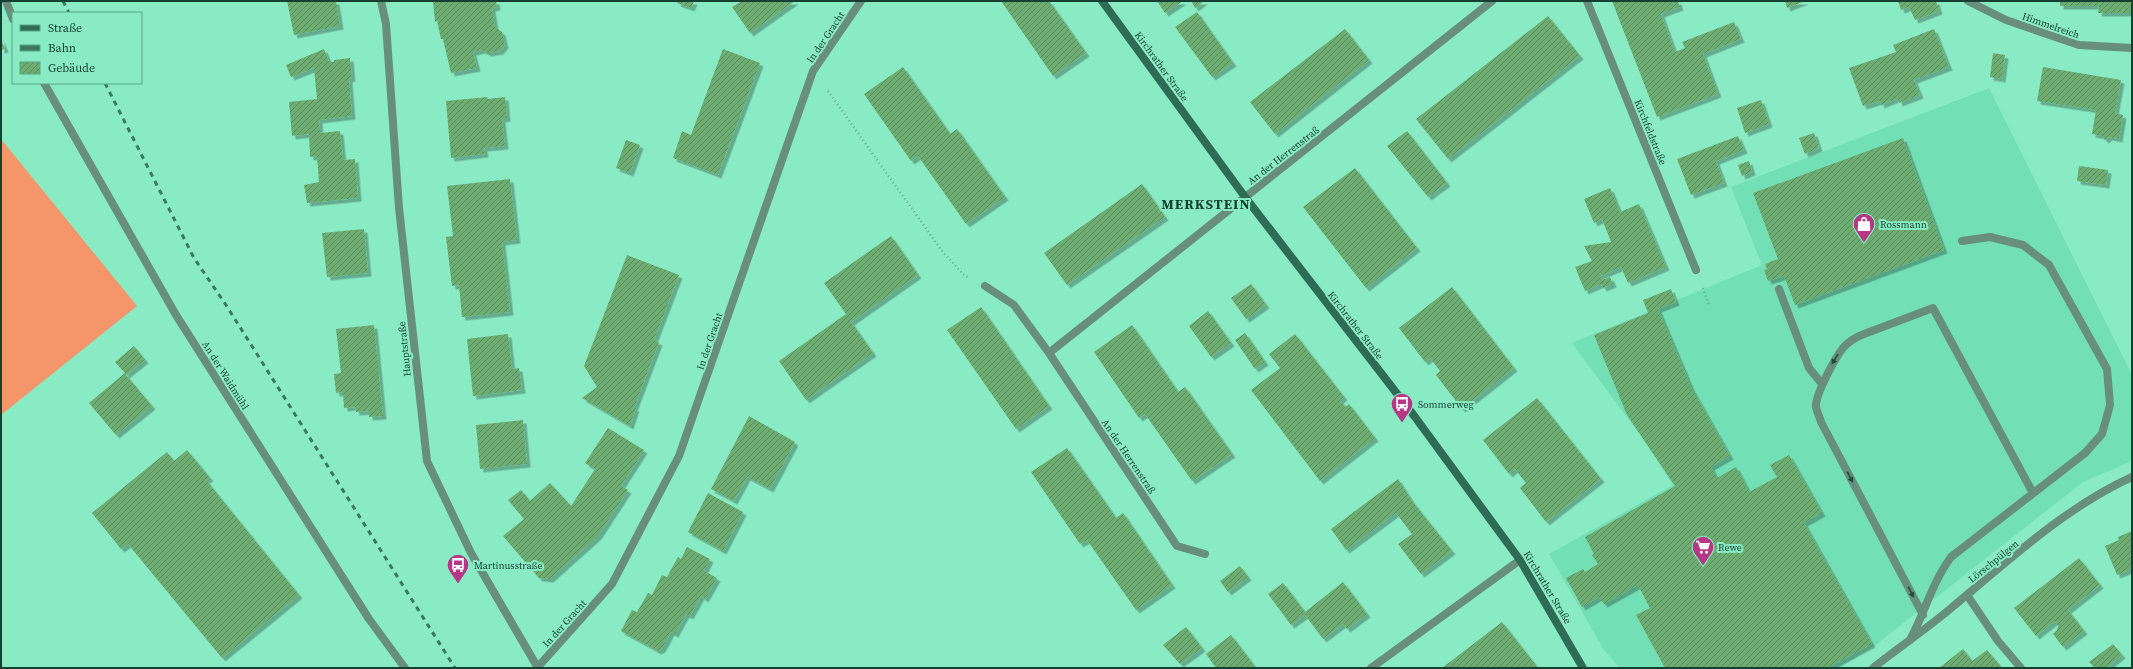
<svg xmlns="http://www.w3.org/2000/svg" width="2133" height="669" font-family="'Source Serif 4',serif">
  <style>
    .built { fill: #73dfb5 }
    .pitch { fill: #f49669 }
    .building { fill: url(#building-hatch); filter: url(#shadow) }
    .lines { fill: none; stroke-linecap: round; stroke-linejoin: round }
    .path { stroke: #60ae8f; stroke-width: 2.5; stroke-dasharray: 1 3; stroke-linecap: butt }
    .lane { stroke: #688e7d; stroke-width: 8 }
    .street { stroke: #688e7d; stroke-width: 8 }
    .secondary { stroke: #2f6c55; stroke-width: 8 }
    .rail { stroke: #3c7861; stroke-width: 3; stroke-dasharray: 5 5; stroke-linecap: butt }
    .oneway { fill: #214b3c }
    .labels { text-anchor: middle; stroke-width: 4; stroke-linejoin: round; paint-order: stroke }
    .street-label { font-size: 10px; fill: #153f30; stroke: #89ebc3 }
    .poi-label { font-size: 10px; fill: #153f30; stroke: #89ebc3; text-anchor: start }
    .district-label { font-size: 14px; font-weight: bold; letter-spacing: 1px; fill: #153f30; stroke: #89ebc3 }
  </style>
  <defs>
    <pattern id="building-hatch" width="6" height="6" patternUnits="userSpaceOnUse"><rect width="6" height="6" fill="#6dad72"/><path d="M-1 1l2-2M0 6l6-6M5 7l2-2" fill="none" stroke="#588e5e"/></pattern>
    <filter id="shadow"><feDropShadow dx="3.5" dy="3.5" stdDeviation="0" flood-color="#0004"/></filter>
  </defs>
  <rect width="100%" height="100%" fill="#89ebc3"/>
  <!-- built -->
  <path class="built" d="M 1989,88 L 2132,375 L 2132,461 L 2083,482 L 1877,644 L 1839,668 L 1620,668 L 1604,650 L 1549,554 L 1673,485 L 1640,435 L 1572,343 L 1762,265 L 1731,187 Z"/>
  <!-- pitch -->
  <path class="pitch" d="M 1,139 L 137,306 L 1,415 Z"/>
  <!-- building -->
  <path class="building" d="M 287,1 L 336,1 L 340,26 L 294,35 Z
    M 433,1 L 496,1 L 497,7 L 492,8 L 495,27 L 502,32 L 505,45 L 500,51 L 488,53 L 482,50 L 473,52 L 477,68 L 451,73 L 443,39 L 441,39 L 437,21 L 435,22 Z
    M 678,1 L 694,1 L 691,8 L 677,3 Z
    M 742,1 L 795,1 L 750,33 L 732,7 Z
    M 1001,1 L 1049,1 L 1086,53 L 1053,76 Z
    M 1157,1 L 1183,1 L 1165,13 Z
    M 1191,1 L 1204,1 L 1195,8 Z
    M 1612,1 L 1678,1 L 1680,7 L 1661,14 L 1675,52 L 1685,48 L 1682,42 L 1734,22 L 1741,39 L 1703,54 L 1718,94 L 1657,117 Z
    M 1785,1 L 1805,1 L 1787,8 Z
    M 1898,1 L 1936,1 L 1939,11 L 1915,20 L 1909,7 L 1901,10 Z
    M 2060,1 L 2132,1 L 2132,13 L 2098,13 L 2099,6 L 2060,6 Z
    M 1197,12 L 1233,63 L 1212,77 L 1175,27 Z
    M 1548,16 L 1580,56 L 1448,159 L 1416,119 Z
    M 1345,29 L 1369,60 L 1275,134 L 1250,102 Z
    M 1934,29 L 1949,67 L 1914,80 L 1920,95 L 1899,103 L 1898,98 L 1881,105 L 1880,101 L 1863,106 L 1849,68 L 1896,52 L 1893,45 Z
    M 1,39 L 5,49 L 1,50 Z
    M 324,49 L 329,62 L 334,62 L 334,60 L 350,58 L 352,78 L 349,79 L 352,116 L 319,120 L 320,133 L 340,131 L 343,160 L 355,159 L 358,198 L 307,203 L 304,185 L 319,182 L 317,156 L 310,157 L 309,134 L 292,136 L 289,102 L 317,99 L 314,68 L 291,77 L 286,65 Z
    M 723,49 L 760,63 L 718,175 L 673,158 L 682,131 L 691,135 Z
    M 1993,53 L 2005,55 L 2002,79 L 1990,77 Z
    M 903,67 L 950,134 L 957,129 L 1005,197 L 966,224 L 918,156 L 911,161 L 864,94 Z
    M 2043,67 L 2121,80 L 2115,113 L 2123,115 L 2119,139 L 2109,137 L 2105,140 L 2102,136 L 2092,134 L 2096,110 L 2037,101 Z
    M 487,97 L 488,99 L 505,97 L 507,118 L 502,119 L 505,146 L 484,148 L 485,154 L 451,158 L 446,101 Z
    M 1761,100 L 1769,124 L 1745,133 L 1737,108 Z
    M 1407,131 L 1447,183 L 1428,197 L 1387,146 Z
    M 1814,133 L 1819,148 L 1805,154 L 1799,138 Z
    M 1738,136 L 1744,150 L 1716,161 L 1724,183 L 1691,195 L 1677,159 Z
    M 1903,138 L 1944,250 L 1795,305 L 1784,276 L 1768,281 L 1764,270 L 1767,269 L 1765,264 L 1778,259 L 1753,193 Z
    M 626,140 L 640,145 L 630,173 L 616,168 Z
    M 1749,161 L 1752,172 L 1742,176 L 1738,165 Z
    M 2079,166 L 2108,170 L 2106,185 L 2077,181 Z
    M 1355,168 L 1417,248 L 1366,288 L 1303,207 Z
    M 510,179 L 517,240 L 502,242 L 510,312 L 462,317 L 459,285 L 452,286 L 446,237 L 453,236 L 447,186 Z
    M 1142,184 L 1165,217 L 1067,285 L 1044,253 Z
    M 1610,188 L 1620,212 L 1639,204 L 1666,267 L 1628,283 L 1621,267 L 1600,276 L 1602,280 L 1610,277 L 1613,284 L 1603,288 L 1601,284 L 1585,291 L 1575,267 L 1592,261 L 1584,246 L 1611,242 L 1602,219 L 1594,223 L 1584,199 Z
    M 364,229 L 368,273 L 327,277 L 322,233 Z
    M 891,236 L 918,275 L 851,322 L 873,353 L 806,400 L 779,361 L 846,314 L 824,283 Z
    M 627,255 L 679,275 L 654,340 L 659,342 L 634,408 L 636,408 L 630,426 L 582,398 L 597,387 L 584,366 Z
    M 1251,284 L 1266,305 L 1246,319 L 1231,298 Z
    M 1452,287 L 1514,368 L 1462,409 L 1436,375 L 1440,371 L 1430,358 L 1425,362 L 1399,328 Z
    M 1671,289 L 1676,302 L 1658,309 L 1691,387 L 1730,456 L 1711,467 L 1717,478 L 1736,467 L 1749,492 L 1777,477 L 1770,465 L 1789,455 L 1822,513 L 1804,523 L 1872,644 L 1827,668 L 1665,668 L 1636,615 L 1650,608 L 1638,585 L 1604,604 L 1599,597 L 1582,607 L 1566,578 L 1583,569 L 1585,572 L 1598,564 L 1592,555 L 1594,554 L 1585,537 L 1675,486 L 1627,415 L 1594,335 L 1648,313 L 1643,300 Z
    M 981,307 L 1049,406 L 1016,429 L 947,330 Z
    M 1208,311 L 1231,343 L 1211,357 L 1189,326 Z
    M 374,325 L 383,416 L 369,417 L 369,411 L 356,412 L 355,407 L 344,408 L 343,392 L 336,393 L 334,374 L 341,373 L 336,329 Z
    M 1132,325 L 1178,392 L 1185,387 L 1232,454 L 1192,481 L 1145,414 L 1139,418 L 1094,352 Z
    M 1245,333 L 1265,362 L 1255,369 L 1235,340 Z
    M 508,334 L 512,369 L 519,368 L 522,390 L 473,396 L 467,339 Z
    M 1295,334 L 1344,397 L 1340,400 L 1345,407 L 1349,404 L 1375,438 L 1320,481 L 1251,390 L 1280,368 L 1269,354 Z
    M 134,346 L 145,360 L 126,375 L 152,406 L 116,435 L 89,403 L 125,373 L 115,362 Z
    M 1537,398 L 1601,479 L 1546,522 L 1520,488 L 1526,483 L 1515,469 L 1509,474 L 1483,440 Z
    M 749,416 L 795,442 L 770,489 L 747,477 L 734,501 L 711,489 Z
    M 523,420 L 527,464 L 480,469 L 476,425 Z
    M 608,428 L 644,450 L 621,486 L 628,490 L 598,536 L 550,579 L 539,578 L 503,536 L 524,519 L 508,500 L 521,490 L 530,501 L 550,483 L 571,506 L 595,469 L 585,463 Z
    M 1067,448 L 1116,518 L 1123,513 L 1172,585 L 1136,610 L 1087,540 L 1080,544 L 1031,472 Z
    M 187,450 L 210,478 L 206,480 L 299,595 L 222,658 L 128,544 L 121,549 L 92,513 L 167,452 L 174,461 Z
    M 1398,479 L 1412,501 L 1452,551 L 1421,574 L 1398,544 L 1412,534 L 1396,513 L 1346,550 L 1331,529 Z
    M 708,493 L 743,512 L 723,551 L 688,532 Z
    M 2132,531 L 2132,569 L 2117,575 L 2105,546 L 2119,540 L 2118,537 Z
    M 687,547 L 710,559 L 704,571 L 717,578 L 705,599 L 701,596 L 690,616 L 686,614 L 675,634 L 671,632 L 662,649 L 658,651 L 621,631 L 632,610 L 637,612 L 648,593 L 652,595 L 662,575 L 667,577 L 678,557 L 681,559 Z
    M 2079,558 L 2100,585 L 2068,610 L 2084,631 L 2063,647 L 2053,634 L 2057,630 L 2058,626 L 2055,621 L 2036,636 L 2014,608 Z
    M 1240,566 L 1248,577 L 1228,592 L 1220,581 Z
    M 1343,582 L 1367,614 L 1347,629 L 1343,624 L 1323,639 L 1305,615 L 1291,625 L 1268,594 L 1283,583 L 1305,612 Z
    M 1502,622 L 1538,668 L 1442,668 Z
    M 1186,627 L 1202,648 L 1180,664 L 1163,645 Z
    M 1231,635 L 1256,668 L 1216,668 L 1206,654 Z
    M 2113,644 L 2122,655 L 2106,668 L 2095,668 L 2089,662 Z
    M 1963,649 L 1972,661 L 1987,650 L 2002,668 L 1939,668 Z"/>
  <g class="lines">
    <!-- path -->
    <path class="path" d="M 828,91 L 942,251 L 963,274 L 969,278
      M 1703,288 L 1709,306"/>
    <!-- lane -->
    <path class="lane" d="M 1779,289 L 1809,368 L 1822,384
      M 1923,615 L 1821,422 C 1820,418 1817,412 1816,407 C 1815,395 1835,358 1843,348 C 1849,341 1856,337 1864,334 L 1933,308 L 2033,493
      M 1910,640 C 1925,612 1932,583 1951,557 L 2085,453 L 2102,434 L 2110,405 L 2107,369 L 2049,265 L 2023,245 L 1990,237 L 1962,241"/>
    <!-- street -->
    <path class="street" d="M 6,1 L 13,19
      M 381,1 L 386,24 L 399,208 L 427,461 L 471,553 L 538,668
      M 1587,1 L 1696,270
      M 1968,1 L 2006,20 L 2079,45 L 2132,48
      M 44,83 L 176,315 L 369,619 L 405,668
      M 985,286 L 1014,305 L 1049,353 L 1177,546 L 1205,554
      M 1049,353 L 1492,1
      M 1967,595 L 1998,641 L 2021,668
      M 537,668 L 612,584 L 679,456 L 813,71 L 861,1
      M 1371,668 L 1520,560
      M 1873,668 C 1898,648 1925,630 1950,609 C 2007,562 2064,508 2132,477"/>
    <!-- secondary -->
    <path class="secondary" d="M 1102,1 L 1245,197 L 1415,417 L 1520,560 L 1583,668"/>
    <!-- rail -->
    <path class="rail" d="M 63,1 L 69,13
      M 105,83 L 194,258 L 226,305 L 455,668"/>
  </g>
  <!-- one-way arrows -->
  <defs><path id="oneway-solid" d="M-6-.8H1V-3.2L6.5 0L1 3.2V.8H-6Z"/></defs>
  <g class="oneway">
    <use href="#oneway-solid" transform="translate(1835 359) rotate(122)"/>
    <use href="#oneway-solid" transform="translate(1850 477) rotate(62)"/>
    <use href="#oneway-solid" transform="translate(1911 592) rotate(62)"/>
  </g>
  <!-- icons -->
  <defs>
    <g id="shop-pin" transform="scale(1.15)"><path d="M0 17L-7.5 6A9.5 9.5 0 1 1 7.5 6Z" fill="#b53786" stroke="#89ebc3"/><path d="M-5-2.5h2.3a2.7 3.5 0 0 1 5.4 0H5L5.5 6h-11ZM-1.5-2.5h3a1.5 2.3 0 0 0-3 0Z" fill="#fff"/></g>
    <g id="bus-pin" transform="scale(1.15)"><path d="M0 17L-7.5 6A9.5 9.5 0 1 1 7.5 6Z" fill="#b53786" stroke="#89ebc3"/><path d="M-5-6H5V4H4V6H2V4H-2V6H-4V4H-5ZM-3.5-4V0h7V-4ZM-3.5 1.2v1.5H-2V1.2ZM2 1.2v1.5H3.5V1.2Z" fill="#fff"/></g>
    <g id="supermarket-pin" transform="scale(1.15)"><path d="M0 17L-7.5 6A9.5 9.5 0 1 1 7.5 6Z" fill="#b53786" stroke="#89ebc3"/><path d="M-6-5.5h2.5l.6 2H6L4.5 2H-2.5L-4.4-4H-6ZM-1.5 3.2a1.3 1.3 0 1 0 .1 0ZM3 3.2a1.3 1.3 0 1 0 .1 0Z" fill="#fff"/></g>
  </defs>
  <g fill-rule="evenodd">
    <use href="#shop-pin" x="1864" y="224"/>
    <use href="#bus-pin" x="1402" y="404"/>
    <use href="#supermarket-pin" x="1703" y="547"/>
    <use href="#bus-pin" x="458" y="565"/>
  </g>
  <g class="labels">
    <!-- street labels -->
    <g class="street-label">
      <text transform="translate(2051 25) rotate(19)" y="4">Himmelreich</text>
      <text transform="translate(825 37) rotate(-56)" y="4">In der Gracht</text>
      <text transform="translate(1162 66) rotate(54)" y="4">Kirchrather Straße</text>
      <text transform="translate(1651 132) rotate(68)" y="4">Kirchfeldstraße</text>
      <text transform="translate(1283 155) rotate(-38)" y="4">An der Herrenstraß</text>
      <text transform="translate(1356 325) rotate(52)" y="4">Kirchrather Straße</text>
      <text transform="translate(709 341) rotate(-71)" y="4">In der Gracht</text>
      <text transform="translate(404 349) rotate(-96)" y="4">Hauptstraße</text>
      <text transform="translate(226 375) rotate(58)" y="4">An der Waidmühl</text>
      <text transform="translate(1129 456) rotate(56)" y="4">An der Herrenstraß</text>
      <text transform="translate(1993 561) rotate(-39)" y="4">Lörschpülgen</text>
      <text transform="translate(1548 587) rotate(59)" y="4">Kirchrather Straße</text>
      <text transform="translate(564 623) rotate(-48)" y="4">In der Gracht</text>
    </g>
    <!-- poi labels -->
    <g class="poi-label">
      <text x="1880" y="228">Rossmann</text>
      <text x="1418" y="408">Sommerweg</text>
      <text x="1718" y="551">Rewe</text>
      <text x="474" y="569">Martinusstraße</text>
    </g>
    <!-- district labels -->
    <g class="district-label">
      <text x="1206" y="209">MERKSTEIN</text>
    </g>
  </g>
  <!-- border -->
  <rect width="2133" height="669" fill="none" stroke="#153f30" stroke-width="4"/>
  <!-- legend -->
  <rect x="12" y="12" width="130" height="72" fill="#89ebc3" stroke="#5ba688"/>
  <rect x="20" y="25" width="20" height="6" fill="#2f6c55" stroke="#5ba688"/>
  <text x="48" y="32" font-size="12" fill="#153f30">Straße</text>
  <rect x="20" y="45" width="20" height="6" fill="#3c7861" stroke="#5ba688"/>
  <text x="48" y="52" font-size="12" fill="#153f30">Bahn</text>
  <rect x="20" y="62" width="20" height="12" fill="url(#building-hatch)" stroke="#5ba688"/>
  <text x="48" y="72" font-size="12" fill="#153f30">Gebäude</text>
</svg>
